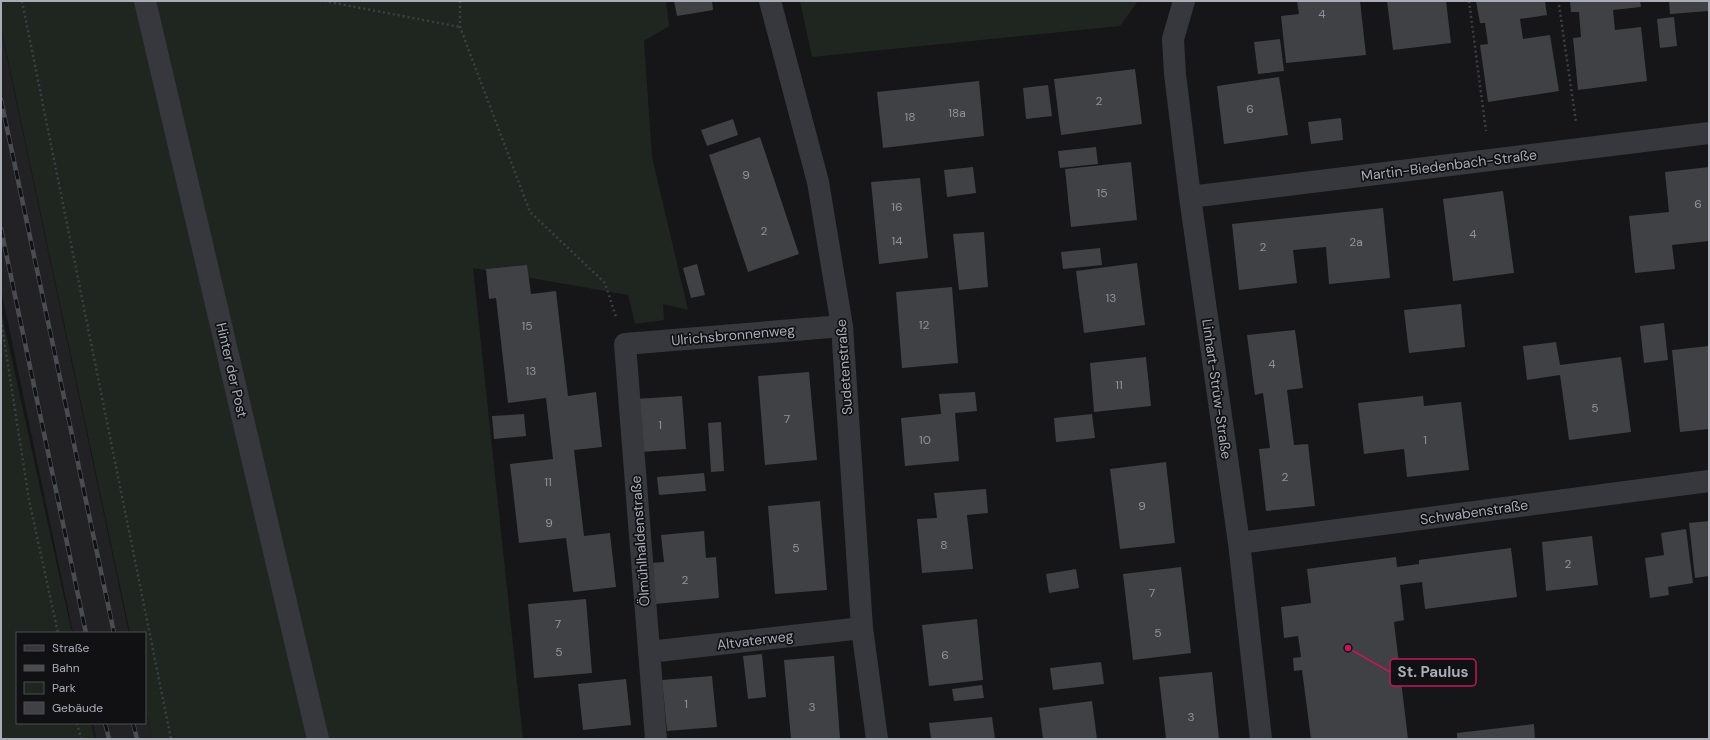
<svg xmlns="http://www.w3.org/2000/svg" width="1710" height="740" font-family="'DM Sans',sans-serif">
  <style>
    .built { fill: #222225 }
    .green { fill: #1e261f }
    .building { fill: #404145 }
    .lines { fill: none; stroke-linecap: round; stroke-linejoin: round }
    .path { stroke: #3d3f44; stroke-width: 2.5; stroke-dasharray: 2 3; stroke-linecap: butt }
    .street { stroke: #37383d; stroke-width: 22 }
    .rail-casing { stroke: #4a4c52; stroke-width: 4.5 }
    .rail { stroke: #111113; stroke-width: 3; stroke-dasharray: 9; stroke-linecap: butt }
    .labels { text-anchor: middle; stroke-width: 3.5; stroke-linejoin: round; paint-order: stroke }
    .number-label { font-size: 12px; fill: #8e929b }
    .street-label { font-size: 14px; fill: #a8adb8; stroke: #111113 }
    .leader { fill: none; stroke: #c2185b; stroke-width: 1.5 }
    .callout-dot { fill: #c2185b; stroke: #111113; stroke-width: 1.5 }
    .callout { fill: #111113; stroke: #c2185b; stroke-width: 1.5 }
    .callout-label { font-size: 15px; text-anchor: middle; font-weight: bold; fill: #a8adb8 }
  </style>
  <rect width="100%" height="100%" fill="#161618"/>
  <!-- built -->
  <path class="built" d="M 1,29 L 96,477 L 129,633 L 73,633 L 1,289 Z
    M 145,707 L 152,739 L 96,739 L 93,723 L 145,723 Z"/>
  <!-- green -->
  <path class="green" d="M 1,1 L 666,1 L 669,26 L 644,41 L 652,157 L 688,310 L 663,304 L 664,320 L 635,324 L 628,295 L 473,268 L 523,739 L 152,739 L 145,705 L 145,633 L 130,633 L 1,27 Z
    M 800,1 L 1138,1 L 1120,26 L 812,57 Z
    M 1,310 L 72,633 L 17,633 L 17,723 L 91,723 L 95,739 L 1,739 Z"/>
  <!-- building -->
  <path class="building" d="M 674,1 L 712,1 L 713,10 L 677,16 Z
    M 1297,1 L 1360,1 L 1366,55 L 1286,63 L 1281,16 L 1299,14 Z
    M 1387,1 L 1446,1 L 1451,43 L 1393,50 Z
    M 1476,1 L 1545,1 L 1547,15 L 1520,19 L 1523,39 L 1550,35 L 1559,91 L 1488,102 L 1480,45 L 1488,44 L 1485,23 L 1480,23 Z
    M 1570,1 L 1640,1 L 1641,7 L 1613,10 L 1615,30 L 1641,27 L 1647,81 L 1578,90 L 1573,38 L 1581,37 L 1579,12 L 1571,12 Z
    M 1669,1 L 1709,1 L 1709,11 L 1670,14 Z
    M 1674,17 L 1677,46 L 1660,48 L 1657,19 Z
    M 1280,39 L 1284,71 L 1258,74 L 1254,42 Z
    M 1135,69 L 1142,124 L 1061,135 L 1054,79 Z
    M 1279,77 L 1288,135 L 1224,144 L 1217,86 Z
    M 979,81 L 984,136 L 883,148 L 877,92 Z
    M 1048,85 L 1052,116 L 1026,119 L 1023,88 Z
    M 1341,118 L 1343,140 L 1311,144 L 1308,122 Z
    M 733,119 L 738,135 L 707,146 L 701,130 Z
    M 760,137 L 799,254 L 748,272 L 709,155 Z
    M 1096,147 L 1098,164 L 1060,168 L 1058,151 Z
    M 1131,162 L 1137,220 L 1071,227 L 1065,169 Z
    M 973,167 L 976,193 L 947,197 L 944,170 Z
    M 1709,167 L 1709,241 L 1672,245 L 1675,269 L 1635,273 L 1629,216 L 1669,212 L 1665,172 Z
    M 920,178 L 928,258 L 879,264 L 871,182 Z
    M 1503,191 L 1514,273 L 1453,281 L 1443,199 Z
    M 1383,208 L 1390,278 L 1329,284 L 1326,247 L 1293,250 L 1297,283 L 1239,290 L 1232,224 Z
    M 984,232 L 988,287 L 959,290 L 953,234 Z
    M 1100,248 L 1102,265 L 1063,269 L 1061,252 Z
    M 1137,263 L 1145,325 L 1084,333 L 1076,271 Z
    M 697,264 L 705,295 L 691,298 L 683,268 Z
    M 527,265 L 531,294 L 556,291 L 568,396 L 596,392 L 602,447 L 574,450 L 584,536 L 610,533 L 616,587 L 573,592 L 566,538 L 519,543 L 510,464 L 553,459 L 546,398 L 508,403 L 496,298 L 489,299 L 486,269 Z
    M 952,287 L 958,363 L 902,368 L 896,292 Z
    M 1461,304 L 1465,347 L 1409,353 L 1404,310 Z
    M 1664,323 L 1668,360 L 1644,363 L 1640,326 Z
    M 1295,330 L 1303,388 L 1287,390 L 1294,445 L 1308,444 L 1315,506 L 1266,511 L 1259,449 L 1270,448 L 1263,393 L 1255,395 L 1247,335 Z
    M 1556,342 L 1560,365 L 1621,357 L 1631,432 L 1569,440 L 1560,375 L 1527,380 L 1523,346 Z
    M 1709,346 L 1709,429 L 1680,432 L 1672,350 Z
    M 1146,357 L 1151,406 L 1094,412 L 1090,363 Z
    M 809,372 L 817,460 L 765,465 L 758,376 Z
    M 975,392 L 977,411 L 955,413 L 959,461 L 905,466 L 901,418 L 941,414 L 939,394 Z
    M 682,396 L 686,449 L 640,452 L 636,399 Z
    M 1423,396 L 1424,406 L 1461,402 L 1469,470 L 1407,477 L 1404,449 L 1364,454 L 1358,403 Z
    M 524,414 L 526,436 L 494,439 L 492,416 Z
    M 1092,414 L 1095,438 L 1056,442 L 1054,418 Z
    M 721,422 L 724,471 L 711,472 L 708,423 Z
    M 1166,462 L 1175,543 L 1120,549 L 1110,469 Z
    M 704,473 L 706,491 L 659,495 L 657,477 Z
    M 986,489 L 988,513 L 967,515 L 973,569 L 922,573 L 917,519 L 937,518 L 934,493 Z
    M 820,501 L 827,590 L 775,594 L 768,506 Z
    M 1709,521 L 1709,576 L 1695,578 L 1689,523 Z
    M 1686,529 L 1693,583 L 1668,587 L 1669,595 L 1650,598 L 1645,558 L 1664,555 L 1661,533 Z
    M 704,531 L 706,558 L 716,557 L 719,598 L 655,604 L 651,563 L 664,562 L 661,535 Z
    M 1592,536 L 1598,585 L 1546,591 L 1542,542 Z
    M 1511,548 L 1517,597 L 1425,609 L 1422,582 L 1400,585 L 1404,620 L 1394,622 L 1408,739 L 1311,739 L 1302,670 L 1294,671 L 1293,658 L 1301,657 L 1298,636 L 1284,638 L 1281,607 L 1311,603 L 1307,569 L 1396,557 L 1397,567 L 1419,564 L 1419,560 Z
    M 1181,567 L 1191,653 L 1133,660 L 1123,574 Z
    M 1076,569 L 1079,588 L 1049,593 L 1046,574 Z
    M 586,599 L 592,673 L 534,678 L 528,604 Z
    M 977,619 L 983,680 L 929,686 L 922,625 Z
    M 762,654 L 766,697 L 748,699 L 743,656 Z
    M 834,656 L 840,739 L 791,739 L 784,660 Z
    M 1101,662 L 1104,684 L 1053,690 L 1050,668 Z
    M 1212,672 L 1219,739 L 1166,739 L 1159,677 Z
    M 712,676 L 717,727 L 667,731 L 662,680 Z
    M 626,679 L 631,725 L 583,730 L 578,684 Z
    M 982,685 L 984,698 L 954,701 L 952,689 Z
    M 1092,701 L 1097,739 L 1043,739 L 1039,708 Z
    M 992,717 L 995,739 L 931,739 L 929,723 Z
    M 1534,724 L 1535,739 L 1457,739 L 1457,733 Z"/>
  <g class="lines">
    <!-- path -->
    <path class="path" d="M 22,1 L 171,739
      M 324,1 L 460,27
      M 460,1 L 460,27 L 530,212 L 605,283 L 616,317
      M 1469,1 L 1486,131
      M 1559,5 L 1576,122
      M 1,320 L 29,500 L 58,633
      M 77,723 L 81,739"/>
    <!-- street -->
    <path class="street" d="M 145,1 L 318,739
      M 770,1 L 818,182 L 842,326 L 862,628 L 877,739
      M 1184,1 L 1173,39 L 1175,74 L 1190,197 L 1239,543 L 1261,739
      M 1190,197 L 1709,133
      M 1239,543 L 1709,481
      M 649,652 L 862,628
      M 656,739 L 625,344 L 842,326"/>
    <!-- rail casing -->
    <g class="rail-casing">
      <path id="rail" d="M 1,100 L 114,633
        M 1,229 L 86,633
        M 105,723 L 109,739
        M 133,723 L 137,739"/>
    </g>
    <!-- rail -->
    <use href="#rail" class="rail"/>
  </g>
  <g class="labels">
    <!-- number labels -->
    <g class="number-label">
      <text x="1322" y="18">4</text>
      <text x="1099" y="105">2</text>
      <text x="1250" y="113">6</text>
      <text x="957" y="117">18a</text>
      <text x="910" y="121">18</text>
      <text x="746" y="179">9</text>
      <text x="1102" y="197">15</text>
      <text x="1698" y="208">6</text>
      <text x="897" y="211">16</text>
      <text x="764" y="235">2</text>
      <text x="1473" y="238">4</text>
      <text x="897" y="245">14</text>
      <text x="1356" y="246">2a</text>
      <text x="1263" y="251">2</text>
      <text x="1111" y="302">13</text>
      <text x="924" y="329">12</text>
      <text x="527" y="330">15</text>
      <text x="1272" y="368">4</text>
      <text x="531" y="375">13</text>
      <text x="1119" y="389">11</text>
      <text x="1595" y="412">5</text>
      <text x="787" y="423">7</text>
      <text x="660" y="429">1</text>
      <text x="925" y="444">10</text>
      <text x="1425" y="444">1</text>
      <text x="1285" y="481">2</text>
      <text x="548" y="486">11</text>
      <text x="1142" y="510">9</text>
      <text x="549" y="527">9</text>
      <text x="944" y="549">8</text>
      <text x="796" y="552">5</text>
      <text x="1568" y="568">2</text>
      <text x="685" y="584">2</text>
      <text x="1152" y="597">7</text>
      <text x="558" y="628">7</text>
      <text x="1158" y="637">5</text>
      <text x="559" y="656">5</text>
      <text x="945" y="659">6</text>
      <text x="686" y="708">1</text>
      <text x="812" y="711">3</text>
      <text x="1191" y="721">3</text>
    </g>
    <!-- street labels -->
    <g class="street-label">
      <text transform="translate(1449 165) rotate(-7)" y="5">Martin-Biedenbach-Straße</text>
      <text transform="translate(733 335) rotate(-5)" y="5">Ulrichsbronnenweg</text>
      <text transform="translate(844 367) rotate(-94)" y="5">Sudetenstraße</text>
      <text transform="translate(232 370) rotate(77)" y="5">Hinter der Post</text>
      <text transform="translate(1217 389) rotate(82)" y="5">Linhart-Strüw-Straße</text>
      <text transform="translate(1474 512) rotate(-8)" y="5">Schwabenstraße</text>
      <text transform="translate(640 541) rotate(-94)" y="5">Ölmühlhaldenstraße</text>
      <text transform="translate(755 640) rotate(-7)" y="5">Altvaterweg</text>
    </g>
  </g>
  <!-- callouts -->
  <path class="leader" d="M1348 648L1390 672"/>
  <circle class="callout-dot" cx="1348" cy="648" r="4"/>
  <rect class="callout" x="1390" y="659" width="86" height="27" rx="4"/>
  <g class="callout-label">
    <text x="1433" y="677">St. Paulus</text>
  </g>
  <!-- border -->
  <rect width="1710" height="740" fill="none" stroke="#a8adb8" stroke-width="4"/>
  <!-- legend -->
  <rect x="16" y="632" width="130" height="92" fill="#111113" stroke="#4d4f55"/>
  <rect x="24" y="645" width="20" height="6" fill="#37383d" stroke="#4d4f55"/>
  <text x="52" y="652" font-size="12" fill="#a8adb8">Straße</text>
  <rect x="24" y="665" width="20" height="6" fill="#4a4c52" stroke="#4d4f55"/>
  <text x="52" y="672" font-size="12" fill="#a8adb8">Bahn</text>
  <rect x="24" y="682" width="20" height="12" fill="#1e261f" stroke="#4d4f55"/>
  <text x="52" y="692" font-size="12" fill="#a8adb8">Park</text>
  <rect x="24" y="702" width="20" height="12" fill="#404145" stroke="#4d4f55"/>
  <text x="52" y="712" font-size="12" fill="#a8adb8">Gebäude</text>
</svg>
